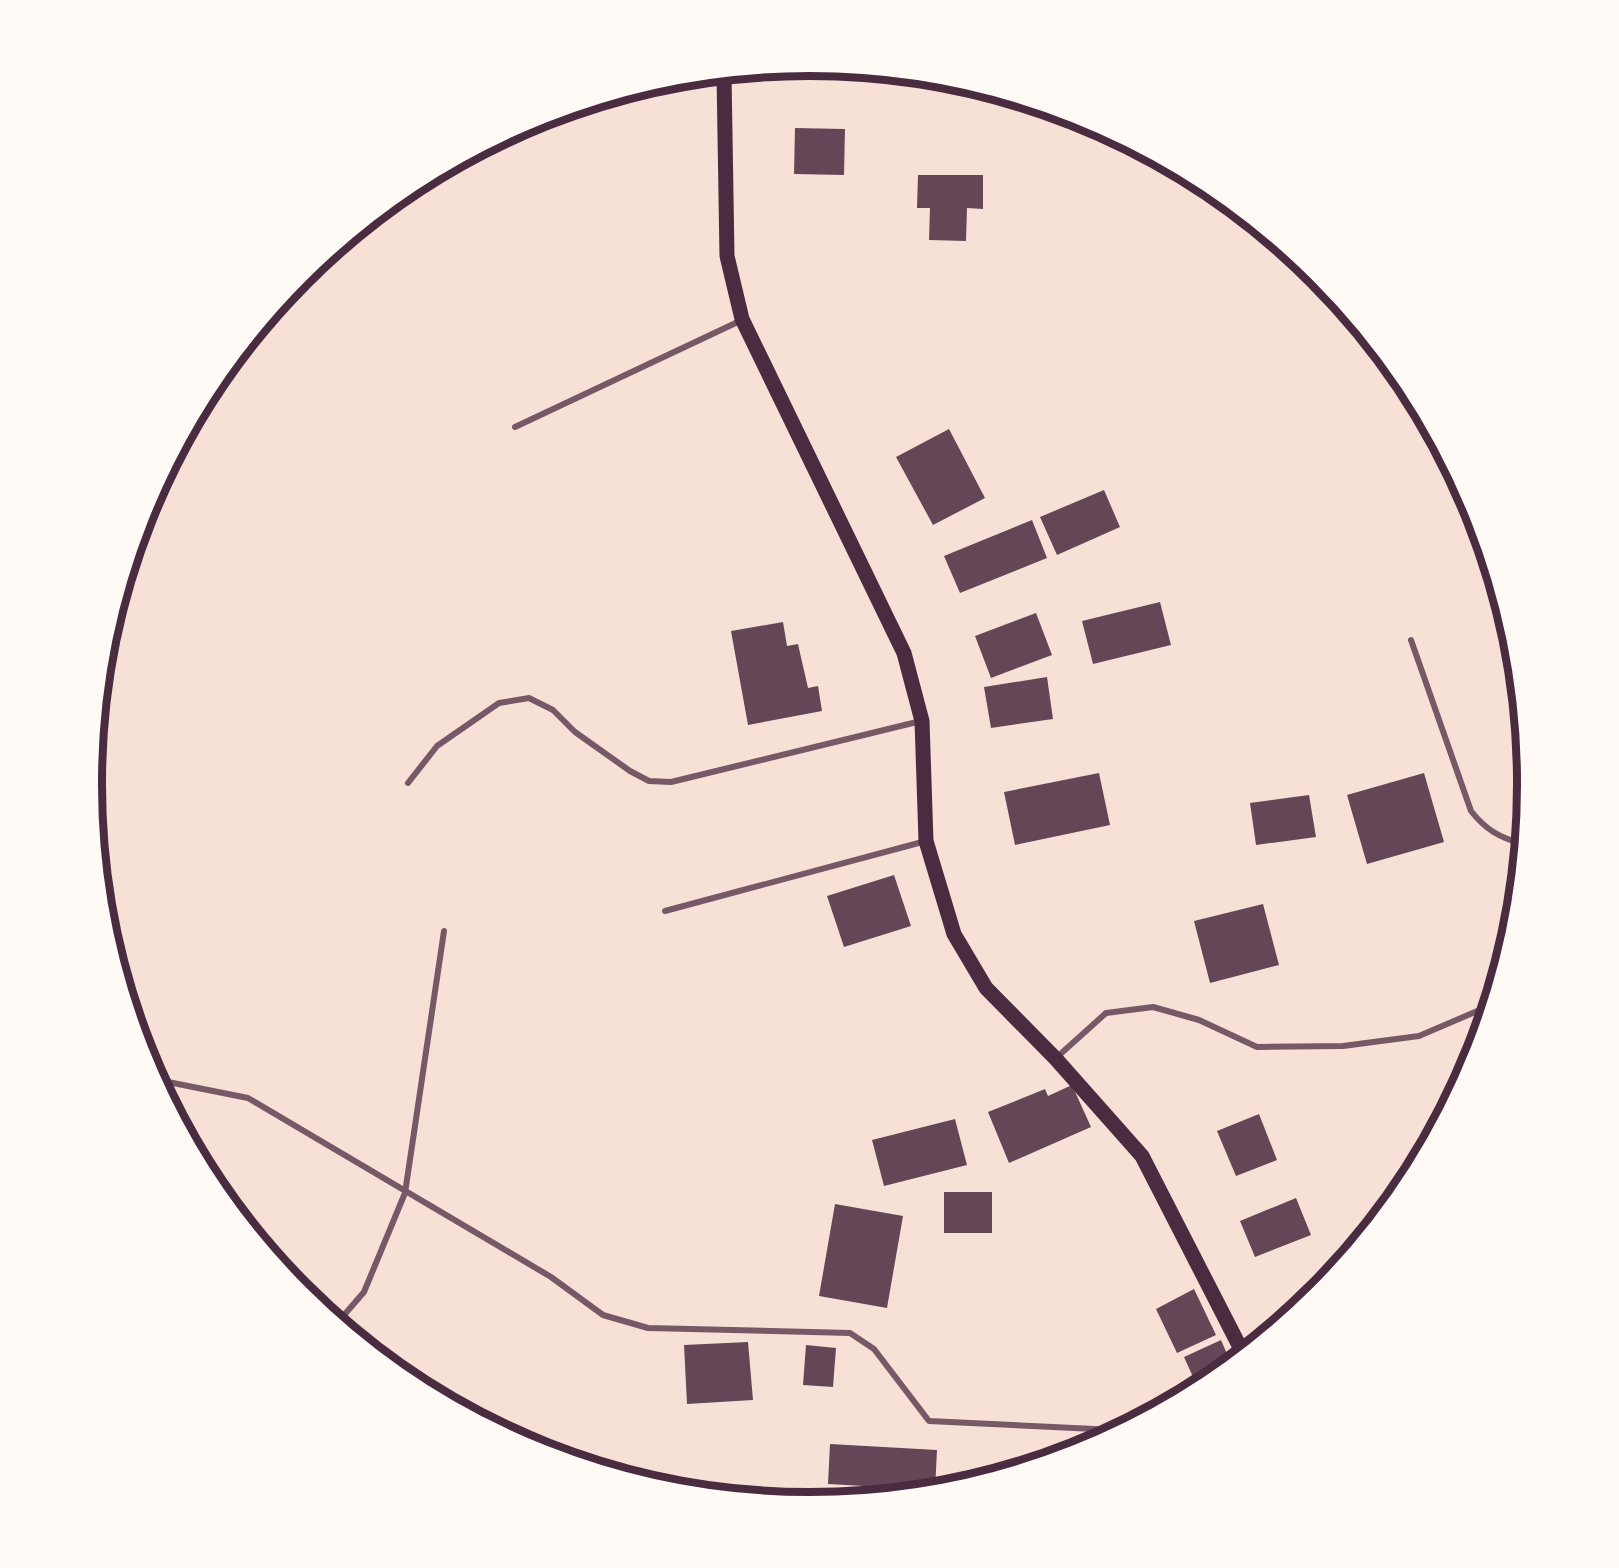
<svg xmlns="http://www.w3.org/2000/svg" width="1619" height="1568" font-family="'Varela Round',sans-serif">
  <style>
    .building { fill: #644757 }
    .lines { fill: none; stroke-linecap: round; stroke-linejoin: round }
    .minor { stroke: #755966; stroke-width: 6 }
    .primary { stroke: #4a2c40; stroke-width: 15 }
    .rim { fill: none; stroke: #4a2c40; stroke-width: 8 }
  </style>
  <rect width="100%" height="100%" fill="#f7e1d7"/>
  <!-- building -->
  <path class="building" d="M 795,128 L 845,129 L 844,175 L 794,174 Z
    M 918,175 L 983,175 L 983,209 L 967,208 L 966,241 L 929,240 L 930,208 L 917,208 Z
    M 949,429 L 985,498 L 933,525 L 896,457 Z
    M 1104,490 L 1120,527 L 1057,555 L 1040,517 Z
    M 1032,520 L 1047,558 L 960,593 L 944,556 Z
    M 1160,602 L 1171,645 L 1093,664 L 1082,621 Z
    M 1036,613 L 1052,655 L 991,678 L 975,636 Z
    M 783,622 L 787,646 L 798,644 L 808,688 L 818,686 L 822,711 L 748,725 L 731,631 Z
    M 1047,677 L 1053,719 L 991,728 L 984,687 Z
    M 1099,773 L 1110,825 L 1015,845 L 1004,792 Z
    M 1424,773 L 1444,842 L 1367,864 L 1347,795 Z
    M 1309,795 L 1316,837 L 1256,845 L 1250,803 Z
    M 894,875 L 911,926 L 844,947 L 827,896 Z
    M 1263,904 L 1279,965 L 1210,983 L 1194,921 Z
    M 1072,1085 L 1091,1127 L 1009,1163 L 988,1112 L 1045,1089 L 1048,1096 Z
    M 1259,1114 L 1277,1160 L 1236,1176 L 1217,1131 Z
    M 955,1119 L 967,1165 L 884,1186 L 872,1140 Z
    M 944,1192 L 992,1192 L 992,1233 L 944,1233 Z
    M 1296,1198 L 1311,1235 L 1255,1257 L 1240,1221 Z
    M 835,1204 L 903,1216 L 887,1308 L 819,1296 Z
    M 1194,1289 L 1216,1335 L 1177,1353 L 1156,1309 Z
    M 1221,1340 L 1231,1363 L 1197,1386 L 1184,1357 Z
    M 748,1342 L 753,1400 L 687,1404 L 684,1345 Z
    M 806,1345 L 836,1348 L 833,1387 L 803,1385 Z
    M 830,1444 L 937,1450 L 935,1490 L 828,1484 Z
    M 1053,1446 L 1081,1448 L 1053,1457 Z
    M 834,1493 L 873,1494 L 873,1496 L 833,1500 Z"/>
  <g class="lines">
    <!-- minor -->
    <path class="minor" d="M 515,427 L 742,320
      M 1411,640 L 1471,811 C 1486,830 1499,837 1522,844
      M 408,783 L 437,746 L 499,703 L 529,698 L 553,710 L 575,732 L 630,771 L 649,781 L 671,782 L 921,721
      M 665,911 L 926,841
      M 1056,1058 L 1106,1013 L 1153,1007 L 1199,1020 L 1257,1047 L 1343,1046 L 1419,1036 L 1489,1006
      M 158,1080 L 248,1098 L 551,1277 L 603,1315 L 648,1328 L 850,1333 L 874,1349 L 929,1421 L 1116,1430
      M 338,1322 L 364,1292 L 405,1193 L 444,931"/>
    <!-- primary -->
    <path class="primary" d="M 724,74 L 727,256 L 742,319 L 904,653 L 922,721 L 926,841 L 954,934 L 986,988 L 1056,1059 L 1142,1156 L 1243,1353"/>
  </g>
  <!-- crop -->
  <path d="M0 0H1619V1568H0ZM809 76H810A707 707 0 0 1 1517 783V785A707 707 0 0 1 810 1492H809A707 707 0 0 1 102 785V783A707 707 0 0 1 809 76Z" fill="#fffaf5" fill-rule="evenodd"/>
  <path class="rim" d="M809 76H810A707 707 0 0 1 1517 783V785A707 707 0 0 1 810 1492H809A707 707 0 0 1 102 785V783A707 707 0 0 1 809 76Z"/>
</svg>
